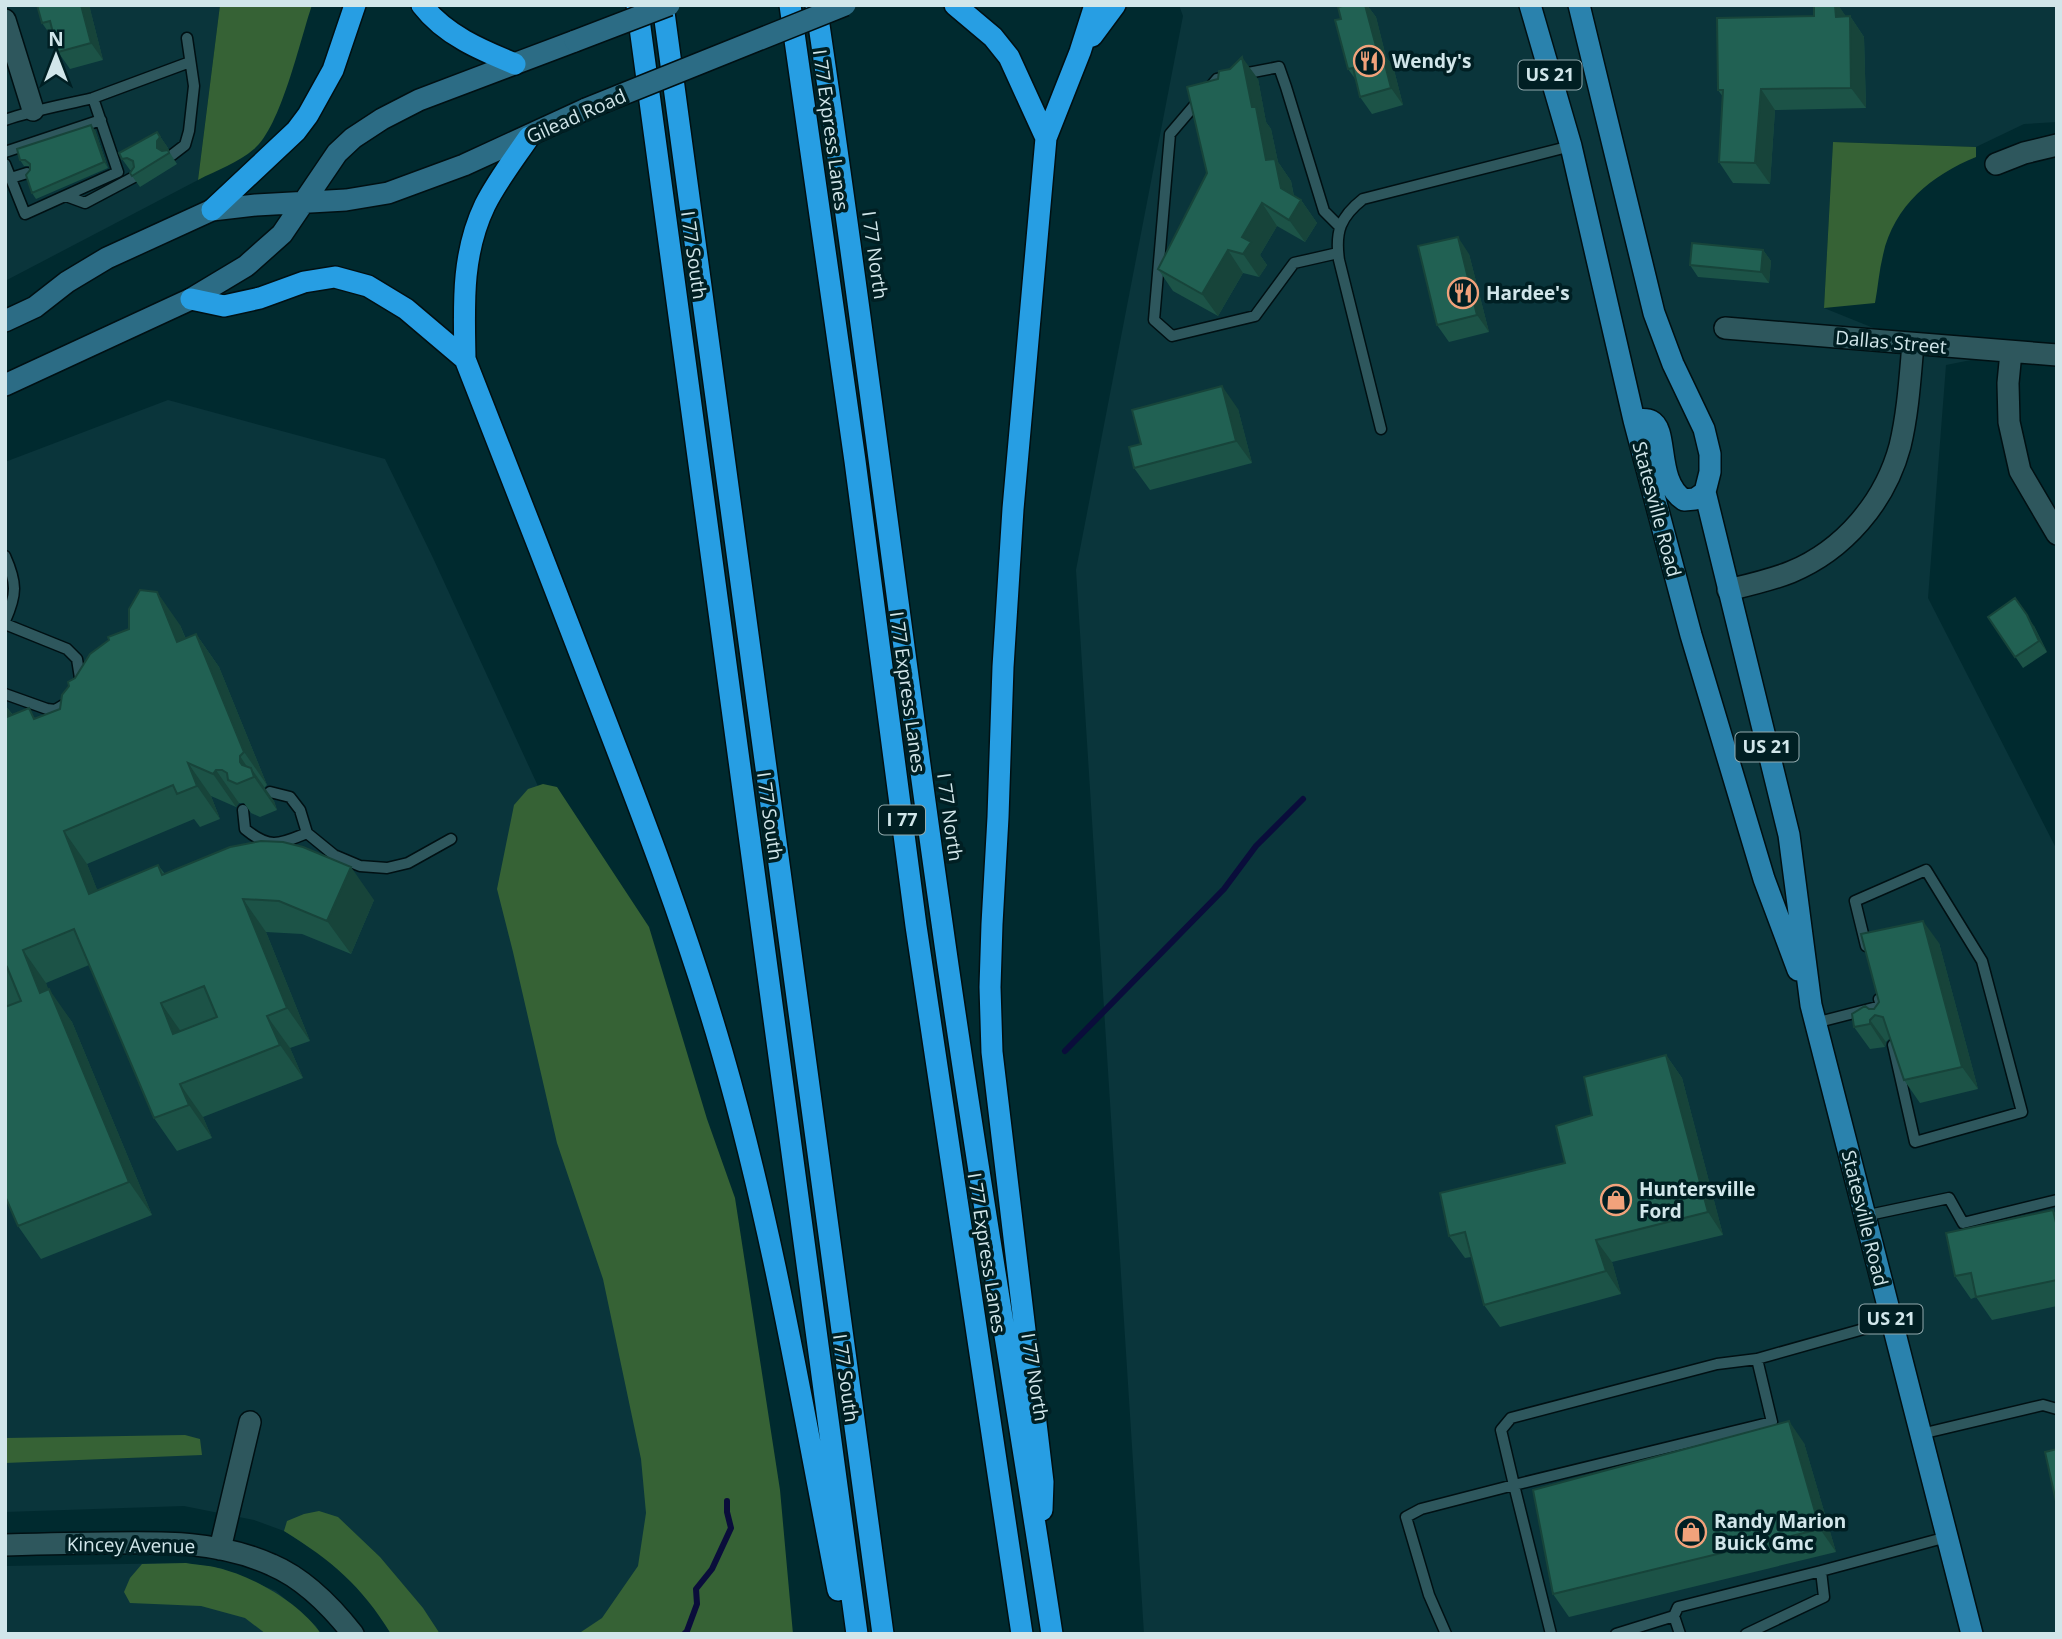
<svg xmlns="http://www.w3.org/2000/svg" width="2062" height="1639" font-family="'Open Sans',sans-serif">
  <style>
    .built { fill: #0a353b }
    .forest { fill: #366235 }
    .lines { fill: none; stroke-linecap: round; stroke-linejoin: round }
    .stream { stroke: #0a0d3b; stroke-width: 6 }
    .service-casing { stroke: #001013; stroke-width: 13 }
    .minor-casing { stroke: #001013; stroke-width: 24 }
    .secondary-casing { stroke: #001013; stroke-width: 24 }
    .primary-casing { stroke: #001013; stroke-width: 24 }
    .motorway-casing { stroke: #001013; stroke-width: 24 }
    .service { stroke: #2e575d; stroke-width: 10 }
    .minor { stroke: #2e575d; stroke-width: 21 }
    .secondary { stroke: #2c6c85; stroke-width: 21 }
    .primary { stroke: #2a82ad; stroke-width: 21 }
    .motorway { stroke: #279ee3; stroke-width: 21 }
    .secondary-bridge-casing { stroke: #001013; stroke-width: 24; stroke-linecap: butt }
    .secondary-bridge { stroke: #2c6c85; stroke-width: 21 }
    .wall { fill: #1c5347 }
    .shaded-wall { fill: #17443a }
    .building { fill: #216153; stroke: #17443a; stroke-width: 2; fill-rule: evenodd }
    .labels { text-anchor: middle; stroke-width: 7; stroke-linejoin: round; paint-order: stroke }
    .shield { fill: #001f23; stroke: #92aaae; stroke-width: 2 }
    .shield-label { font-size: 18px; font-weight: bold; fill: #d1e6ea }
    .poi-label { font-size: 19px; font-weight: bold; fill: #d1e6ea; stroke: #001f23; text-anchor: start }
    .street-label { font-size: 19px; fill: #d1e6ea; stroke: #001f23 }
  </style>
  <rect width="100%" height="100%" fill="#002a2f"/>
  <!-- built -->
  <path class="built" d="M 5,5 L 220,5 L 198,180 L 5,281 Z
    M 1179,5 L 2057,5 L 2057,122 L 2024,124 L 1976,147 L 1833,142 L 1824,308 L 1913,344 L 2011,352 L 1946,365 L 1928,598 L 2057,850 L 2057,1634 L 1144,1634 L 1076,570 L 1183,16 Z
    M 168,400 L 385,459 L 433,558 L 560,834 L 717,1634 L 391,1634 L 377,1611 L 348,1578 L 320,1554 L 284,1531 L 254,1520 L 184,1506 L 5,1512 L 5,462 Z
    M 186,1563 L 220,1568 L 276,1591 L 316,1626 L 321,1634 L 5,1634 L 5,1566 Z"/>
  <!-- forest -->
  <path class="forest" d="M 220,5 L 312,5 C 300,40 281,127 254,149 C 238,163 217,170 198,180 Z
    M 1833,142 L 1976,147 L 1976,157 C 1932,175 1894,205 1883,255 C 1879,271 1878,287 1875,303 L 1824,308 Z
    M 543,784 L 557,787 L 649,927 L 707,1119 L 735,1198 L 780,1490 L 793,1634 L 578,1634 L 602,1618 L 638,1566 L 646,1513 L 641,1459 L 603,1279 L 557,1143 L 513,952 L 497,889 L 514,805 L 528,789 Z
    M 185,1435 L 200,1439 L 202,1455 L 5,1463 L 5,1438 Z
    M 319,1511 L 338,1517 L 380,1557 L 423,1608 L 440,1634 L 391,1634 C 361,1585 332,1561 284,1531 L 287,1521 L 304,1514 Z
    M 186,1563 C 197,1565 208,1565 218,1568 C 253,1576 301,1604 321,1634 L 266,1634 L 245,1618 L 201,1606 L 130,1603 L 124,1592 L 130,1578 L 142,1564 Z"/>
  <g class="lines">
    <!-- stream -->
    <path class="stream" d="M 1065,1051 L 1224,889 L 1256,846 L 1303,799
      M 684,1634 L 687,1631 L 697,1604 L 696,1589 L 712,1569 L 731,1528 L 727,1512 L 727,1501"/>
    <!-- service casing -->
    <g class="service-casing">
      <path id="service" d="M 93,98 L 190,62
        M 5,120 C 34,110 64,105 93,98 L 118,172 L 25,214 L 5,164
        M 5,152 L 101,120
        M 172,155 L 185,145 L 189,131 L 194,86 L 187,38
        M 11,178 L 27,173
        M 66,196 L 85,203 L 134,177
        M 1338,253 L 1294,263 L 1255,316 L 1172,336 L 1154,320 L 1170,134 L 1217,79 L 1279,67 L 1286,87 L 1324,211 L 1340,227
        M 1381,429 L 1339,260 C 1335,232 1340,217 1363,199 L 1571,146
        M 5,556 C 17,583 17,594 5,621
        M 5,624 L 67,649 L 77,659 L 80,678
        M 5,694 L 47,709 L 55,710 L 70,701
        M 270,792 L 290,797 L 300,810 L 307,833 L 334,855 L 360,866 L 387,868 L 408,863 L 451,839
        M 243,810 L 245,829 C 270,850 280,844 307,833
        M 1866,946 L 1855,901 L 1926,870 L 1982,961 L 2022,1112 L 1915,1142 L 1893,1045
        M 1815,1023 L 1881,1006 L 1879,999
        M 1864,1216 L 1949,1198 L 1963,1223 L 2057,1200
        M 1921,1434 L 2043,1405 L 2057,1409
        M 1674,1616 L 1678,1607 L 1821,1571
        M 1446,1634 L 1429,1595 L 1406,1517 L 1421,1509 L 1514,1485 L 1501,1430 L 1511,1418 L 1717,1364 L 1757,1359 L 1892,1321
        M 1551,1634 L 1514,1485 L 1772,1422 L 1757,1359
        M 1616,1634 L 1674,1616 L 1680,1634
        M 1746,1634 L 1824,1597 L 1821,1571 L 1947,1537"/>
    </g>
    <!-- minor casing -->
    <g class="minor-casing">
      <path id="minor" d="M 5,20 L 33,110
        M 1996,164 L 2024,153 L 2057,145
        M 1725,328 L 2057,355
        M 2011,352 L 2008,383 L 2009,422 L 2020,471 L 2057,534
        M 1728,590 C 1749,585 1771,580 1791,572 C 1844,550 1885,502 1900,446 C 1908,413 1910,378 1913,344
        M 5,1545 C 39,1544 73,1543 108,1543 C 164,1542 219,1541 272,1565 C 305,1579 331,1606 353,1634
        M 220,1549 L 250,1422"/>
    </g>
    <!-- secondary casing -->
    <g class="secondary-casing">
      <path id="secondary" d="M 5,321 L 35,307 L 67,282 L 107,258 L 212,210 L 256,205 L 346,200 L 388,193 L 464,165 L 586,109
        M 5,385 L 191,299 L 246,266 L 282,234 L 337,153 L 353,138 L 382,119 L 419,100 L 575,41"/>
    </g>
    <!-- primary casing -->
    <g class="primary-casing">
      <path id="primary" d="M 1530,5 L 1571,146 L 1634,420 L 1691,635 L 1764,879 L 1798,970
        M 1579,5 L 1654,313 L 1673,364 L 1704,429 L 1710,454 L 1710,472 L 1705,492 L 1789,835 L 1811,1005 L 1972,1634
        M 1634,420 C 1640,420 1646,418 1651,421 C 1669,430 1655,481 1684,500 L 1695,499 L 1705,492"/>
    </g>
    <!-- motorway casing -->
    <g class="motorway-casing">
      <path id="motorway" d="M 422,5 C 445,35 481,50 515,64
        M 637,5 L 857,1634
        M 663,5 L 883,1634
        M 790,5 L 855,461 L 916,926 L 1022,1634
        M 816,5 C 862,311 898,617 942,923 C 975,1160 1016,1397 1052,1634
        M 955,5 L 993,37 L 1009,57 L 1046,138
        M 1092,36 L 1115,5
        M 529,137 C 514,159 497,181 485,205 C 461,255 464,306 465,359 C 508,468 550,576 592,685 C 639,806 686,927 722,1052 C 773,1228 803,1410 838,1590
        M 212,210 L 296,131 L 308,115 L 333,70 L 355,5
        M 191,299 L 224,306 L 260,298 L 304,282 L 335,277 L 368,286 L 406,309 L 465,359
        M 1042,1510 L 1043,1482 L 992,1052 L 990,987 L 992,924 L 998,817 L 1003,667 L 1013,509 L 1046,138 L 1080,52 L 1095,5"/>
    </g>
    <!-- service -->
    <use href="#service" class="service"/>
    <!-- minor -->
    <use href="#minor" class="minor"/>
    <!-- secondary -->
    <use href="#secondary" class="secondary"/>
    <!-- primary -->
    <use href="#primary" class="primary"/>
    <!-- motorway -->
    <use href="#motorway" class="motorway"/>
    <!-- secondary-bridge casing -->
    <g class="secondary-bridge-casing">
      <path id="secondary-bridge" d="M 575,41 L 669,5
        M 586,109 L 845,5"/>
    </g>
    <!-- secondary-bridge -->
    <use href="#secondary-bridge" class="secondary-bridge"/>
  </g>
  <!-- wall -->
  <path class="wall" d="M 89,5 L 103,60 L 70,69 L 58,52 L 55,39 L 54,40 L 42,23 Z
    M 1346,5 L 1367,5 L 1376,17 L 1386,57 L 1393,66 L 1403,105 L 1372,114 L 1360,97 L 1356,80 L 1348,69 L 1341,19 Z
    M 1814,5 L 1838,5 L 1846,17 L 1850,16 L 1864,37 L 1866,108 L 1775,110 L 1770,184 L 1733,183 L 1719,162 L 1723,97 L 1718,90 L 1814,16 Z
    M 1218,79 L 1258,79 L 1266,122 L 1271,129 L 1278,162 L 1291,181 L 1294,196 L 1301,200 L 1317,223 L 1305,242 L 1277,226 L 1260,255 L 1267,265 L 1259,277 L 1243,273 L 1218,316 L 1173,291 L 1158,269 L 1207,173 Z
    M 95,130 L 108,168 L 36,199 L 32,193 L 30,166 L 24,166 L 20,160 Z
    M 157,132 L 168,148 L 166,151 L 168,150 L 177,164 L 140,187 L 132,176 L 132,170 L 130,170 L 122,159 Z
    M 1763,250 L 1771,261 L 1769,283 L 1698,277 L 1690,265 Z
    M 1469,254 L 1489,332 L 1449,342 L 1437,325 Z
    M 1238,409 L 1252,463 L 1150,490 L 1134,468 L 1141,444 Z
    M 1988,617 L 2034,626 L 2047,652 L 2023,668 Z
    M 180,625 L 186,639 L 196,634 L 219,667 L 267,785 L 264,788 L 274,801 L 277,810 L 260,817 L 251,813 L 244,803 L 239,803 L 236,807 L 211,796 L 220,819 L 200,827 L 194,819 L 87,864 L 97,890 L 158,865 L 165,874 L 374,900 L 351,954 L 302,934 L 266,932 L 310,1041 L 290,1048 L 303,1078 L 203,1117 L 212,1138 L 177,1151 L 154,1118 L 89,965 L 46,983 L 48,990 L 72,1022 L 152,1215 L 41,1259 L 18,1226 L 5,1197 L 5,705 L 13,715 L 36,718 L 60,709 L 75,678 Z
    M 1939,943 L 1978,1089 L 1920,1103 L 1904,1080 L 1890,1038 L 1886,1042 L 1885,1047 L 1870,1049 L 1854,1027 L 1869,1009 L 1874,1009 Z
    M 1666,1055 L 1682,1078 L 1723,1235 L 1612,1262 L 1621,1294 L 1500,1327 L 1484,1305 L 1471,1257 L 1465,1258 L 1449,1236 L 1565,1163 L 1592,1115 Z
    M 2053,1210 L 2057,1216 L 2057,1306 L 1992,1320 L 1976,1297 L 1971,1299 L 1955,1276 Z
    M 1804,1443 L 1836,1552 L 1569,1617 L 1553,1594 Z"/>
  <!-- shaded-wall -->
  <path class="shaded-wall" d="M 81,5 L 89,5 L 103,60 L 91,43 Z
    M 1365,5 L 1367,5 L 1376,17 L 1386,57 L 1393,66 L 1403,105 L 1391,88 L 1377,50 Z
    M 1835,5 L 1838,5 L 1850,22 L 1836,17 Z
    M 1850,16 L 1864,37 L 1866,108 L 1851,88 Z
    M 1242,57 L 1258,79 L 1266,122 L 1271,129 L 1278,162 L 1291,181 L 1296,209 L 1301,200 L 1317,223 L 1305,242 L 1289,220 L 1281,188 L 1266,160 L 1252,107 Z
    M 1761,89 L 1775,110 L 1770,184 L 1755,163 Z
    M 91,125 L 95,130 L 108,168 L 104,162 Z
    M 157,132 L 168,148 L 165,153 L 157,148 Z
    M 1262,203 L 1277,226 L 1260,255 L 1267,265 L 1259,277 L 1243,254 L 1242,237 Z
    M 1458,237 L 1469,254 L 1489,332 L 1477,315 Z
    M 1228,250 L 1243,273 L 1218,316 L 1202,294 Z
    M 1763,250 L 1771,261 L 1769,283 L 1761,272 Z
    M 1222,386 L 1238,409 L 1252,463 L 1236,441 Z
    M 157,592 L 180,625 L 200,675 L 177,642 Z
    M 2015,598 L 2034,626 L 2047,652 L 2039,641 Z
    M 196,634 L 219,667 L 267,785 L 244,752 Z
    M 5,705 L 19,724 L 7,717 L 5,713 Z
    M 240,756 L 254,777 L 240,762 Z
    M 188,763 L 211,796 L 220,819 L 197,786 Z
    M 251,768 L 274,801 L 277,810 L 254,777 Z
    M 216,770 L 239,803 L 236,807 L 213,774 Z
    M 64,831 L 87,864 L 112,927 L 89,894 Z
    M 351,867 L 374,900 L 351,954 L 327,921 Z
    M 243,899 L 266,932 L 310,1041 L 287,1008 Z
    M 1923,921 L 1939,943 L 1978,1089 L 1962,1067 Z
    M 23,950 L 46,983 L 63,1026 L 40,993 Z
    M 49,989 L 72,1022 L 152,1215 L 129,1182 Z
    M 161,1003 L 184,1036 L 173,1034 Z
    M 267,1016 L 290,1048 L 303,1078 L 280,1045 Z
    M 1870,1020 L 1886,1042 L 1885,1047 L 1870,1024 Z
    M 1666,1055 L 1682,1078 L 1723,1235 L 1708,1212 Z
    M 180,1084 L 203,1117 L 212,1138 L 189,1105 Z
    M 1596,1240 L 1612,1262 L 1621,1294 L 1606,1271 Z
    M 1789,1421 L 1804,1443 L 1836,1552 L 1820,1529 Z"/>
  <!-- building -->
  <path class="building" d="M 37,5 L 81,5 L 91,43 L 58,52 L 50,21 L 42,23 Z
    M 1346,5 L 1365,5 L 1377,50 L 1381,49 L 1391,88 L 1360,97 L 1353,68 L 1348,69 L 1335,20 L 1341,19 L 1338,7 Z
    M 1814,5 L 1835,5 L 1836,17 L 1850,16 L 1851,88 L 1761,89 L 1755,163 L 1719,162 L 1723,90 L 1718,90 L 1717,18 L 1814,16 Z
    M 1242,57 L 1252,107 L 1256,107 L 1266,160 L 1275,159 L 1281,188 L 1301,200 L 1289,220 L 1262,203 L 1242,237 L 1251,242 L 1243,254 L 1228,250 L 1202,294 L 1158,269 L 1207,173 L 1187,87 L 1218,79 L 1219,71 L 1230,69 Z
    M 91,125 L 104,162 L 32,193 L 26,175 L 30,170 L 30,164 L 25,160 L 20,160 L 17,149 Z
    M 157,132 L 160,137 L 157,141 L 157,148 L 162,151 L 168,150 L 169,153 L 132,176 L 130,173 L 134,167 L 133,161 L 127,158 L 122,159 L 119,153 Z
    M 1458,237 L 1477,315 L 1437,325 L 1418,246 Z
    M 1692,243 L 1763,250 L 1761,272 L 1690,265 Z
    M 1222,386 L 1236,441 L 1134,468 L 1129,447 L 1141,444 L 1132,410 Z
    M 140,590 L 157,592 L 177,642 L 196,634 L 244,752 L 240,756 L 240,762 L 242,765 L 251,768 L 254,777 L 237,784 L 228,780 L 227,773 L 222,770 L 216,770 L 213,774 L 188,763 L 197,786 L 177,794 L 173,785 L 64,831 L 89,894 L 158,865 L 162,875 L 230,847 L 261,841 L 283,842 L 303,847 L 351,867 L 327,921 L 279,901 L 243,899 L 287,1008 L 267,1016 L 280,1045 L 180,1084 L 189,1105 L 154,1118 L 74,929 L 23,950 L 40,993 L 49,989 L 129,1182 L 18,1226 L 5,1196 L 5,1007 L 21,1001 L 7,967 L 5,968 L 5,713 L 7,717 L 29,708 L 34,719 L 60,709 L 62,695 L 69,686 L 68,682 L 75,678 L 90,654 L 109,640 L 108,637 L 129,629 L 129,609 ZM 204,986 L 217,1017 L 173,1034 L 161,1003 Z
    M 2015,598 L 2027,615 L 2039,641 L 2015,657 L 1988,617 Z
    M 1923,921 L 1962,1067 L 1904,1080 L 1883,1017 L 1875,1015 L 1870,1020 L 1870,1024 L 1854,1027 L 1852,1014 L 1865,1006 L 1869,1009 L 1874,1009 L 1879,1002 L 1861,934 Z
    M 1666,1055 L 1708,1212 L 1596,1240 L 1606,1271 L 1484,1305 L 1465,1232 L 1449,1236 L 1440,1193 L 1565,1163 L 1556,1126 L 1592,1115 L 1584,1077 Z
    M 2053,1210 L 2057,1227 L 2057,1280 L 1976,1297 L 1971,1273 L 1955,1276 L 1946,1233 Z
    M 1789,1421 L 1820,1529 L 1553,1594 L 1533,1490 Z
    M 2057,1449 L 2057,1506 L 2045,1452 Z"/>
  <!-- icons -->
  <defs>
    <g id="restaurant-ring" transform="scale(1.575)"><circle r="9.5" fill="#001f23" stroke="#f1a27b" stroke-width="1.5"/><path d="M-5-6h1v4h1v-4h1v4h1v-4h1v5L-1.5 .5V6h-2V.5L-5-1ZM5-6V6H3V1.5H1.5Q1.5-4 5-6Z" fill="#f1a27b"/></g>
    <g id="shop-ring" transform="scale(1.575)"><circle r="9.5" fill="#001f23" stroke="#f1a27b" stroke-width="1.5"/><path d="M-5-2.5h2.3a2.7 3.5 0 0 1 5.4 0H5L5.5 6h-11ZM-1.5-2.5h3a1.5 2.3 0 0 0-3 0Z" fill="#f1a27b"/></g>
  </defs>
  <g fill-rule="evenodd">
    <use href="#restaurant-ring" x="1369" y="61"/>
    <use href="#restaurant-ring" x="1463" y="293"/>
    <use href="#shop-ring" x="1616" y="1200"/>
    <use href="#shop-ring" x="1691" y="1532"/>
  </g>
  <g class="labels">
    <!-- shield labels -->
    <g class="shield">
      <rect x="1518.5" y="60.5" width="63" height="29" rx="5"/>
      <rect x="1735.5" y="732.5" width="63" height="29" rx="5"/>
      <rect x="879" y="805.5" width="46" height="29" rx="5"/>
      <rect x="1859.5" y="1304.5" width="63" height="29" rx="5"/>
    </g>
    <g class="shield-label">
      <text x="1550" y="81">US 21</text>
      <text x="1767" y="753">US 21</text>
      <text x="902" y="826">I 77</text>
      <text x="1891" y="1325">US 21</text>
    </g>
    <!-- poi labels -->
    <g class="poi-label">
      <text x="1392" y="68">Wendy's</text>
      <text x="1486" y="300">Hardee's</text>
      <text x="1639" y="1196">Huntersville<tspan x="1639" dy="22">Ford</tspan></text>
      <text x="1714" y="1528">Randy Marion<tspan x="1714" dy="22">Buick Gmc</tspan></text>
    </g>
    <!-- street labels -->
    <g class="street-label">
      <text transform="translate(576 116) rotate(-24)" y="7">Gilead Road</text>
      <text transform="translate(831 130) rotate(82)" y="7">I 77 Express Lanes</text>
      <text transform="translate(694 255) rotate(82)" y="7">I 77 South</text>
      <text transform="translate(875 255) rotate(82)" y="7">I 77 North</text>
      <text transform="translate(1891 342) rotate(5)" y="7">Dallas Street</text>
      <text transform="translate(1657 509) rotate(75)" y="7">Statesville Road</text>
      <text transform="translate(908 692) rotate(82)" y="7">I 77 Express Lanes</text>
      <text transform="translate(770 816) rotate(82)" y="7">I 77 South</text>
      <text transform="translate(950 817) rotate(82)" y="7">I 77 North</text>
      <text transform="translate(1865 1218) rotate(76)" y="7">Statesville Road</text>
      <text transform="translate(987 1253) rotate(81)" y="7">I 77 Express Lanes</text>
      <text transform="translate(1035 1377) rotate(81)" y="7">I 77 North</text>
      <text transform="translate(846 1378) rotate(82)" y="7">I 77 South</text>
      <text transform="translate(131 1545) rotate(1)" y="7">Kincey Avenue</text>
    </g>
  </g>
  <!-- border -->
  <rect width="2062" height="1639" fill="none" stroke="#d1e6ea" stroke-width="14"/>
  <!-- north arrow -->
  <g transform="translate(56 56)" stroke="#001f23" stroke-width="5" paint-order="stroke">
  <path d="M0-5L12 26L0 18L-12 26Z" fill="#d1e6ea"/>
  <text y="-10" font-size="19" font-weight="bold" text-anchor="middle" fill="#d1e6ea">N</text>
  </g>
</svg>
